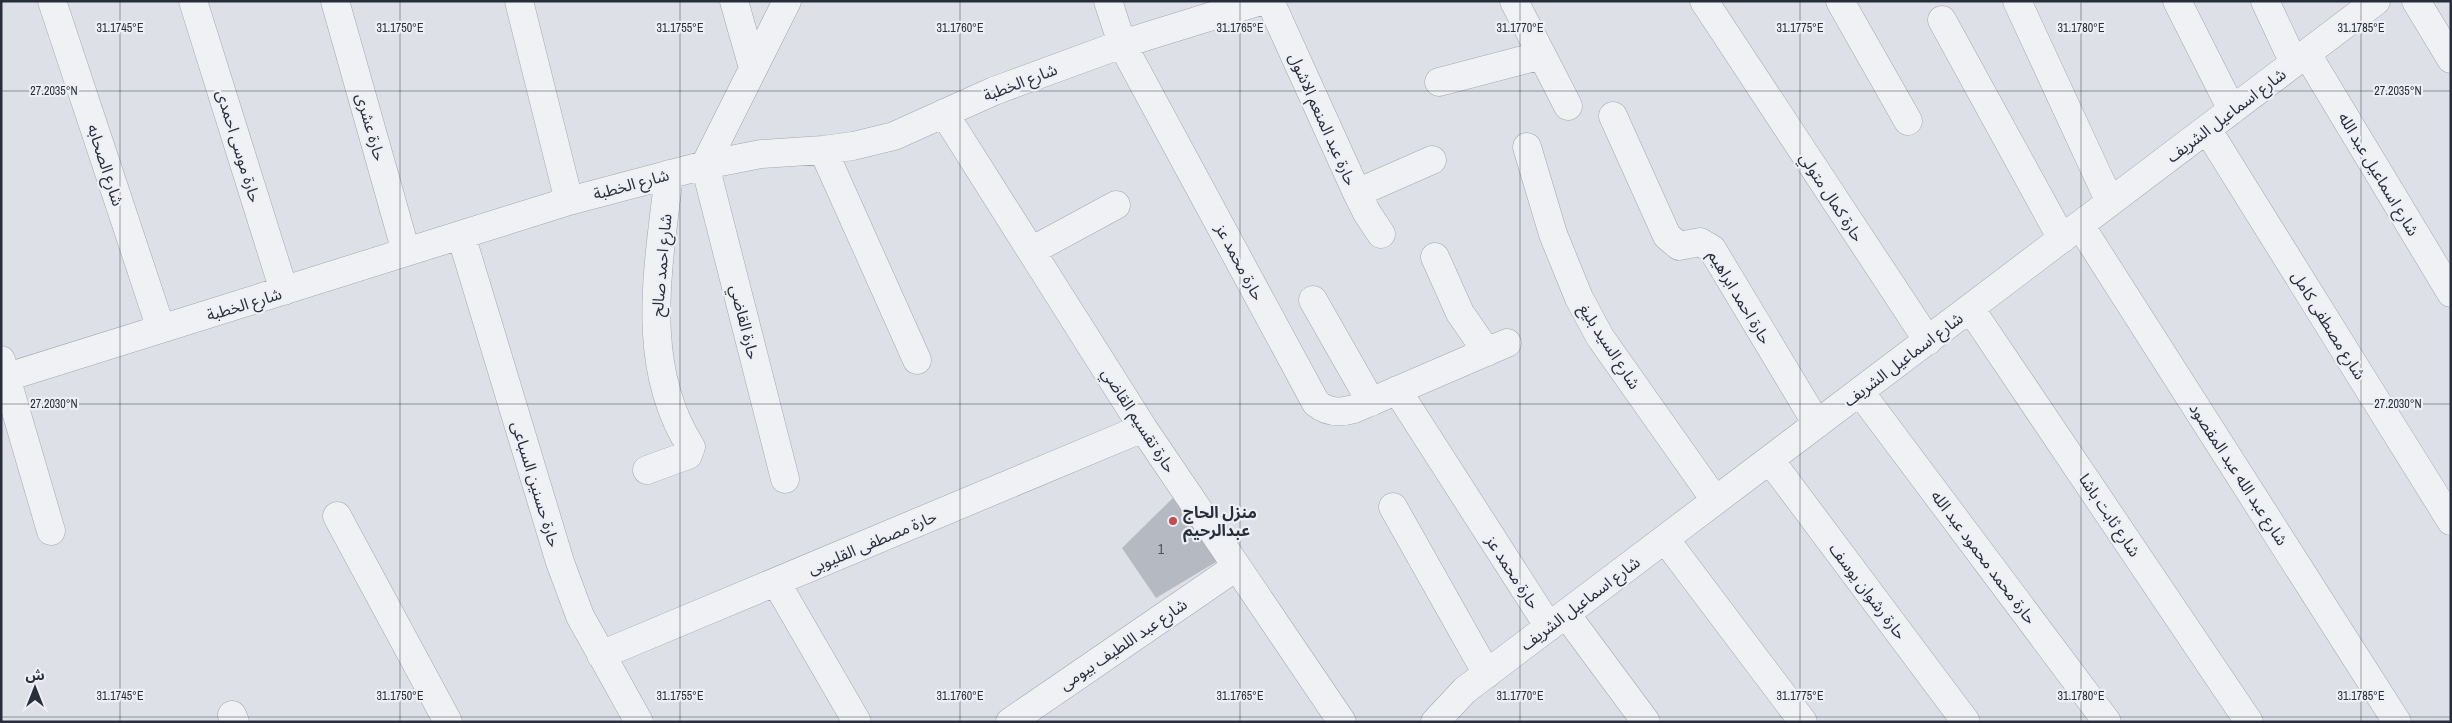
<svg xmlns="http://www.w3.org/2000/svg" width="2452" height="723" font-family="'Archivo Narrow','Noto Sans Arabic',sans-serif">
  <style>
    .building { fill: #b5b9c2 }
    .lines { fill: none; stroke-linecap: round; stroke-linejoin: round }
    .street-casing { stroke: #a3a7af; stroke-width: 29 }
    .street { stroke: #f0f1f4; stroke-width: 28 }
    .ticks { fill: none; stroke: #282d3b; stroke-width: 1; stroke-opacity: 0.45 }
    .poi-dot { fill: #c14c52; stroke: #edeff4; stroke-width: 2 }
    .labels { text-anchor: middle; stroke-width: 4.5; stroke-linejoin: round; paint-order: stroke }
    .number-label { font-size: 14px; fill: #4b505d }
    .street-label { font-size: 16px; fill: #282d3b; stroke: #edeff4 }
    .poi-label { font-size: 16px; font-weight: bold; fill: #282d3b; stroke: #edeff4; text-anchor: start }
    .ticks-label { font-size: 12px; text-anchor: middle; fill: #282d3b; stroke: #edeff4; stroke-width: 4.5; stroke-linejoin: round; paint-order: stroke }
  </style>
  <rect width="100%" height="100%" fill="#dde0e6"/>
  <!-- building -->
  <path class="building" d="M 1178,493 L 1221,559 L 1156,598 L 1122,548 Z"/>
  <g class="lines">
    <!-- street casing -->
    <g class="street-casing">
      <path id="street" d="M 52,1 L 161,329
        M 193,1 L 284,291
        M 335,1 L 406,252
        M 519,1 L 569,201
        M 734,1 L 753,68
        M 1108,1 L 1122,44 L 1316,403 C 1328,413 1340,413 1354,409 L 1507,343
        M 1270,1 L 1357,193 L 1367,213 L 1381,234
        M 1514,1 L 1568,106
        M 1704,1 L 1928,341
        M 1840,1 L 1908,121
        M 2017,1 L 2110,202
        M 2177,1 L 2232,110
        M 2265,1 L 2294,63
        M 2416,1 L 2451,59
        M 1942,20 L 2062,239
        M 2307,54 L 2451,293
        M 1439,82 L 1542,55
        M 944,113 L 1143,428 L 1342,722
        M 1613,116 L 1667,236 L 1679,246 L 1700,242 L 1712,249 L 1817,424
        M 2207,129 L 2451,521
        M 1527,147 L 1553,234 L 1579,298 L 1600,337 L 1715,500
        M 823,150 L 917,360
        M 1357,193 L 1432,160
        M 2080,225 L 2397,722
        M 461,235 L 560,562 L 580,616 L 639,722
        M 1031,251 L 1116,205
        M 1435,257 L 1460,313 L 1487,352
        M 1313,300 L 1371,402
        M 1970,308 L 2249,722
        M 1,360 L 51,531
        M 1,379 L 569,201 L 705,165 L 761,154 L 823,150 L 853,146 L 894,136 L 994,91 L 1122,44 L 1261,1
        M 1397,390 L 1549,627
        M 1860,392 L 2107,722
        M 1770,460 L 1966,722
        M 647,470 L 688,455 L 691,447 C 638,364 659,265 669,174
        M 785,479 L 705,165 L 787,1
        M 1393,507 L 1487,674
        M 337,516 L 448,722
        M 1665,539 L 1803,722
        M 776,582 L 857,722
        M 1566,614 L 1646,722
        M 601,655 L 1143,428
        M 232,715 L 235,722
        M 1010,722 L 1236,567
        M 1435,722 L 1465,690 L 2376,1"/>
    </g>
    <!-- street -->
    <use href="#street" class="street"/>
  </g>
  <!-- ticks -->
  <path class="ticks" d="M 120,1 L 120,722M 400,1 L 400,722M 680,1 L 680,722M 960,1 L 960,722M 1240,1 L 1240,722M 1520,1 L 1520,722M 1800,1 L 1800,722M 2081,1 L 2081,722M 2361,1 L 2361,722M 1,91 L 2451,91M 1,404 L 2451,404M 1,717 L 2451,717"/>
  <!-- markers -->
  <circle class="poi-dot" cx="1173" cy="521" r="5"/>
  <g class="labels">
    <!-- number labels -->
    <g class="number-label">
      <text x="1161" y="554">1</text>
    </g>
    <!-- street labels -->
    <g class="street-label">
      <text transform="translate(1020 82) rotate(-21)" y="6">شارع الخطبة</text>
      <text transform="translate(2226 115) rotate(-37)" y="6">شارع اسماعيل الشريف</text>
      <text transform="translate(1323 119) rotate(66)" y="6">حارة عبد المنعم الاشول</text>
      <text transform="translate(371 127) rotate(74)" y="6">حارة عشرى</text>
      <text transform="translate(239 146) rotate(73)" y="6">حارة موسى احمدى</text>
      <text transform="translate(106 165) rotate(72)" y="6">شارع الصحابه</text>
      <text transform="translate(2379 174) rotate(59)" y="6">شارع اسماعيل عبد الله</text>
      <text transform="translate(631 184) rotate(-15)" y="6">شارع الخطبة</text>
      <text transform="translate(1832 197) rotate(57)" y="6">حارة كمال متولي</text>
      <text transform="translate(1240 262) rotate(62)" y="6">حارة محمد عز</text>
      <text transform="translate(661 265) rotate(-85)" y="6">شارع احمد صالح</text>
      <text transform="translate(1740 297) rotate(59)" y="6">حارة احمد ابراهيم</text>
      <text transform="translate(244 304) rotate(-17)" y="6">شارع الخطبة</text>
      <text transform="translate(745 322) rotate(76)" y="6">حارة القاضي</text>
      <text transform="translate(2329 325) rotate(58)" y="6">شارع مصطفى كامل</text>
      <text transform="translate(1610 346) rotate(57)" y="6">شارع السيد بليغ</text>
      <text transform="translate(1903 359) rotate(-37)" y="6">شارع اسماعيل الشريف</text>
      <text transform="translate(1139 420) rotate(57)" y="6">حارة تقسيم القاضي</text>
      <text transform="translate(2239 474) rotate(57)" y="6">شارع عبد الله عبد المقصود</text>
      <text transform="translate(536 484) rotate(73)" y="6">حارة حسنين السباعى</text>
      <text transform="translate(2110 515) rotate(56)" y="6">شارع ثابت باشا</text>
      <text transform="translate(872 542) rotate(-23)" y="6">حارة مصطفى القليوبى</text>
      <text transform="translate(1984 557) rotate(53)" y="6">حارة محمد محمود عبد الله</text>
      <text transform="translate(1513 572) rotate(57)" y="6">حارة محمد عز</text>
      <text transform="translate(1868 591) rotate(53)" y="6">حارة رشوان يوسف</text>
      <text transform="translate(1580 603) rotate(-37)" y="6">شارع اسماعيل الشريف</text>
      <text transform="translate(1123 644) rotate(-34)" y="6">شارع عبد اللطيف بيومى</text>
    </g>
    <!-- poi labels -->
    <g class="poi-label">
      <text x="1183" y="518">منزل الحاج<tspan x="1183" dy="18">عبدالرحيم</tspan></text>
    </g>
  </g>
  <g class="ticks-label">
    <text x="120" y="32">31.1745°E</text>
    <text x="400" y="32">31.1750°E</text>
    <text x="680" y="32">31.1755°E</text>
    <text x="960" y="32">31.1760°E</text>
    <text x="1240" y="32">31.1765°E</text>
    <text x="1520" y="32">31.1770°E</text>
    <text x="1800" y="32">31.1775°E</text>
    <text x="2081" y="32">31.1780°E</text>
    <text x="2361" y="32">31.1785°E</text>
    <text x="54" y="95">27.2035°N</text>
    <text x="2398" y="95">27.2035°N</text>
    <text x="54" y="408">27.2030°N</text>
    <text x="2398" y="408">27.2030°N</text>
    <text x="120" y="700">31.1745°E</text>
    <text x="400" y="700">31.1750°E</text>
    <text x="680" y="700">31.1755°E</text>
    <text x="960" y="700">31.1760°E</text>
    <text x="1240" y="700">31.1765°E</text>
    <text x="1520" y="700">31.1770°E</text>
    <text x="1800" y="700">31.1775°E</text>
    <text x="2081" y="700">31.1780°E</text>
    <text x="2361" y="700">31.1785°E</text>
  </g>
  <!-- border -->
  <rect width="2452" height="723" fill="none" stroke="#282d3b" stroke-width="5"/>
  <!-- north arrow -->
  <g transform="translate(35 688)" stroke="#edeff4" stroke-width="4" paint-order="stroke">
  <path d="M0-4L9 19L0 12L-9 19Z" fill="#282d3b"/>
  <text y="-8" font-size="14" font-weight="bold" text-anchor="middle" fill="#282d3b">ش</text>
  </g>
</svg>
